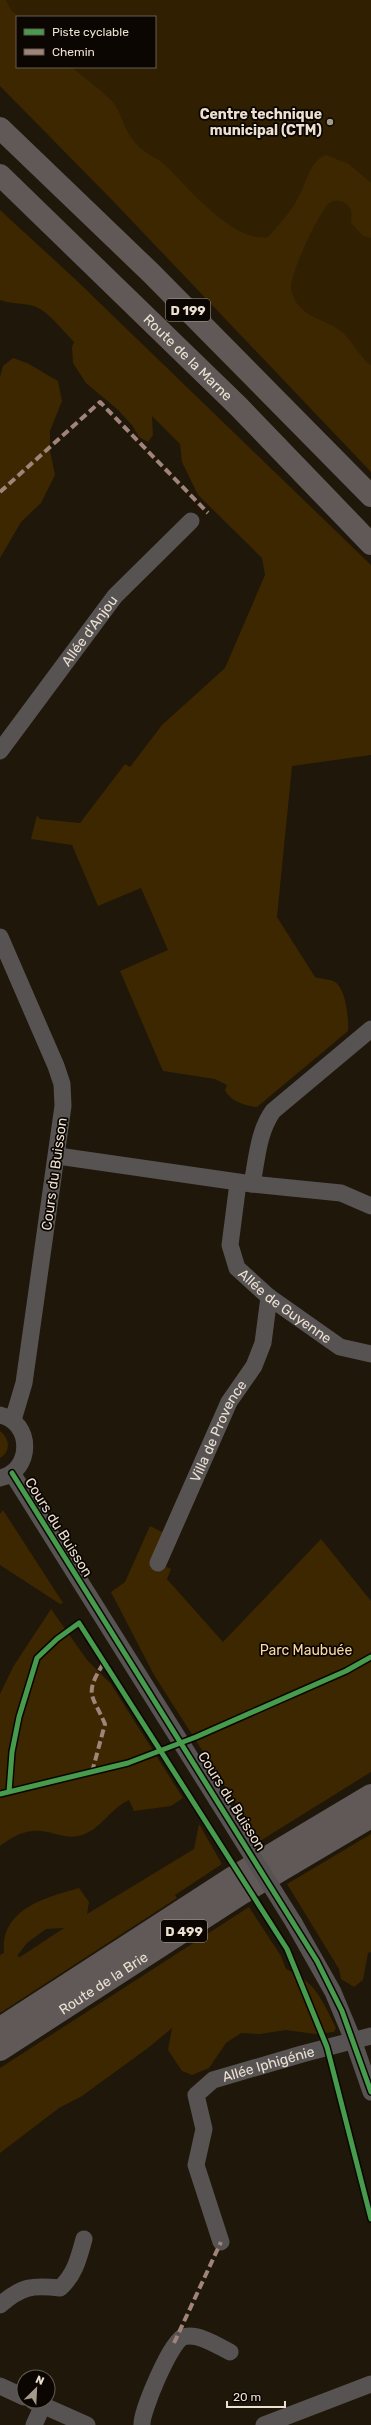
<svg xmlns="http://www.w3.org/2000/svg" width="371" height="2425" font-family="Rubik,sans-serif">
  <style>
    .built { fill: #301f01 }
    .green { fill: #3d2701; fill-rule: evenodd }
    .lines { fill: none; stroke-linecap: round; stroke-linejoin: round }
    .street { stroke: #575353; stroke-width: 17 }
    .highway { stroke: #605958; stroke-width: 22 }
    .street-bridge { stroke: #575353; stroke-width: 17 }
    .quiet { stroke: #a18479; stroke-width: 4; stroke-dasharray: 8 4; stroke-linecap: butt }
    .cycleway-casing { stroke: #0b0601; stroke-width: 8 }
    .cycleway { stroke: #469c4c; stroke-width: 5 }
    .poi-dot { fill: #a49a8c; stroke: #0b0601; stroke-width: 1.5 }
    .labels { text-anchor: middle; stroke-width: 3.5; stroke-linejoin: round; paint-order: stroke }
    .shield { fill: #0b0601; stroke: #a89f93; stroke-width: 1 }
    .shield-label { font-size: 13px; font-weight: bold; fill: #ebe0d2 }
    .poi-label { font-size: 14px; font-weight: bold; fill: #ebe0d2; stroke: #0b0601; text-anchor: end }
    .street-label { font-size: 14px; fill: #ebe0d2; stroke: #0b0601 }
    .park-label { font-size: 14px; fill: #fcd9a5; stroke: #0b0601 }
  </style>
  <rect width="100%" height="100%" fill="#1f1709"/>
  <!-- built -->
  <path class="built" d="M 0,0 L 371,0 L 371,423 L 37,67 L 155,67 L 155,17 L 17,17 Z"/>
  <!-- green -->
  <path class="green" d="M 0,0 L 6,0 L 11,10 L 19,17 L 17,17 L 17,67 L 71,67 C 80,74 110,97 115,105 C 122,116 124,129 133,140 C 143,154 154,155 164,164 C 187,186 234,244 268,237 C 279,225 291,212 298,198 C 307,183 309,161 326,155 L 349,164 L 371,183 L 371,238 L 363,236 L 351,223 C 351,220 352,214 351,211 C 349,202 337,197 329,203 C 319,212 292,271 291,285 C 290,289 294,298 296,302 C 307,319 328,320 342,332 C 350,339 365,363 371,365 L 371,472 L 113,201 L 0,86 Z
    M 0,210 L 75,279 L 371,565 L 371,755 L 292,766 L 277,917 L 315,977 C 320,979 329,979 333,981 C 346,986 349,1019 348,1031 L 257,1107 C 245,1106 230,1101 225,1090 L 227,1085 L 215,1079 L 163,1071 L 120,971 L 168,950 L 141,888 L 98,906 L 72,845 L 31,839 L 37,815 L 40,819 L 80,823 L 125,764 L 130,767 L 162,725 L 225,668 L 265,575 L 262,558 L 198,495 L 182,462 L 180,444 L 152,416 L 153,435 L 148,442 L 139,437 L 132,425 L 117,409 L 86,383 L 73,363 L 72,347 L 74,342 C 64,332 52,316 40,309 C 29,302 13,305 0,300 Z
    M 13,358 L 27,363 L 58,381 L 62,401 L 50,431 L 50,451 L 55,475 L 41,503 L 21,522 L 0,558 L 0,377 L 3,366 Z
    M 0,1431 C 10,1439 11,1451 0,1458 Z
    M 3,1510 L 63,1603 L 60,1604 L 0,1565 L 0,1514 Z
    M 150,1526 L 164,1533 L 152,1560 L 171,1569 L 167,1579 L 223,1642 L 321,1539 L 371,1601 L 371,1772 L 260,1841 L 154,1675 L 111,1592 L 125,1582 Z
    M 51,1609 L 87,1660 L 111,1684 L 183,1798 L 171,1806 L 134,1811 L 129,1800 C 111,1808 101,1829 82,1835 C 65,1841 50,1829 33,1831 C 20,1832 11,1838 0,1846 L 0,1694 L 13,1667 Z
    M 199,1824 L 222,1864 L 175,1895 L 177,1898 L 0,2013 L 0,1955 L 4,1953 C 0,1908 48,1897 79,1888 L 89,1902 L 87,1914 L 194,1849 ZM 64,1928 L 20,1957 L 17,1956 L 27,1943 L 46,1929 Z
    M 371,1834 L 371,1952 L 368,1953 L 363,1980 L 354,1987 L 341,1979 L 339,1969 L 287,1884 Z
    M 249,1907 L 281,1956 L 286,1969 C 316,1982 322,2000 336,2028 L 334,2032 L 315,2034 L 286,2030 L 260,2034 L 241,2033 L 226,2043 L 209,2068 L 192,2075 L 182,2071 L 168,2050 L 172,2028 L 148,2048 L 82,2096 L 59,2108 L 0,2153 L 0,2068 Z"/>
  <g class="lines">
    <!-- street -->
    <g class="street">
      <path id="s1" d="M 0,751 L 115,596 L 191,521"/>
      <path d="M 0,937 L 56,1066 L 62,1084 L 63,1106 L 24,1383 L 13,1420"/>
      <path d="M 58,1156 L 252,1184 L 341,1193 L 371,1206"/>
      <path id="s2" d="M 238,1183 L 230,1245 L 237,1268 L 269,1297 L 340,1347 L 371,1354"/>
      <path d="M 252,1184 C 257,1159 258,1132 273,1111 L 371,1029"/>
      <path d="M 0,1415 C 33,1422 33,1471 0,1478"/>
      <path d="M 12,1473 L 217,1800"/>
      <path id="s3" d="M 158,1563 L 229,1402 L 254,1366 L 263,1343 L 269,1297"/>
      <path d="M 294,1923 L 333,1992 L 353,2040 L 371,2092"/>
      <path id="s4" d="M 221,2242 L 196,2165 L 204,2129 L 196,2095 L 213,2080 L 302,2054 L 371,2036"/>
      <path d="M 0,2305 C 22,2286 32,2285 60,2288 C 75,2275 79,2257 84,2239"/>
      <path d="M 0,2386 L 24,2397"/>
      <path d="M 33,2401 L 87,2425"/>
      <path d="M 34,2425 L 43,2405"/>
      <path d="M 142,2425 C 141,2412 171,2341 183,2337 C 197,2332 218,2346 230,2352"/>
      <path d="M 264,2425 L 371,2384"/>
    </g>
    <!-- highway -->
    <g class="highway">
      <path d="M 0,128 L 151,273 L 371,496"/>
      <path id="s5" d="M 0,175 L 238,406 L 371,544"/>
      <path d="M 0,2028 L 230,1879 L 371,1795"/>
      <path id="s6" d="M 0,2050 L 241,1894 L 371,1817"/>
    </g>
    <!-- street-bridge -->
    <path class="street-bridge" d="M 217,1800 L 294,1923"/>
    <!-- quiet -->
    <path class="quiet" d="M 0,492 L 100,402 L 208,513
      M 92,1772 L 105,1724 C 92,1694 84,1695 103,1664
      M 174,2343 L 221,2242"/>
    <!-- cycleway casing -->
    <g class="cycleway-casing">
      <path id="cycleway" d="M 12,1473 L 317,1961 L 342,2011 L 371,2092
        M 9,1792 L 12,1752 L 19,1717 L 37,1658 L 57,1639 L 79,1623 L 287,1949 L 327,2047 L 371,2219
        M 0,1794 L 128,1763 L 196,1737 L 346,1671 L 371,1657"/>
    </g>
    <!-- cycleway -->
    <use href="#cycleway" class="cycleway"/>
  </g>
  <!-- markers -->
  <circle class="poi-dot" cx="330" cy="122" r="4"/>
  <g class="labels">
    <!-- shield labels -->
    <g class="shield">
      <rect x="166" y="299" width="44" height="22" rx="3"/>
      <rect x="161" y="1920" width="46" height="22" rx="3"/>
    </g>
    <g class="shield-label">
      <text x="188" y="315">D 199</text>
      <text x="184" y="1936">D 499</text>
    </g>
    <!-- poi labels -->
    <g class="poi-label">
      <text x="322" y="119">Centre technique<tspan x="322" dy="16">municipal (CTM)</tspan></text>
    </g>
    <!-- street labels -->
    <g class="street-label">
      <text dy="5" stroke="none"><textPath href="#s5" startOffset="262">Route de la Marne</textPath></text>
      <text dy="5" stroke="none"><textPath href="#s1" startOffset="150">Allée d'Anjou</textPath></text>
      <text transform="translate(54 1174) rotate(-82)" y="5">Cours du Buisson</text>
      <text dy="5" stroke="none"><textPath href="#s2" startOffset="148">Allée de Guyenne</textPath></text>
      <text dy="5" stroke="none"><textPath href="#s3" startOffset="145">Villa de Provence</textPath></text>
      <text transform="translate(59 1527) rotate(58)" y="5">Cours du Buisson</text>
      <text transform="translate(232 1801) rotate(58)" y="5">Cours du Buisson</text>
      <text dy="5" stroke="none"><textPath href="#s6" startOffset="123">Route de la Brie</textPath></text>
      <text dy="5" stroke="none"><textPath href="#s4" startOffset="233">Allée Iphigénie</textPath></text>
    </g>
    <!-- park labels -->
    <g class="park-label">
      <text x="306" y="1655">Parc Maubuée</text>
    </g>
  </g>
  <!-- legend -->
  <rect x="16" y="16" width="140" height="52" fill="#0b0601" stroke="#655d55"/>
  <rect x="24" y="29" width="20" height="6" fill="#469c4c" stroke="#655d55"/>
  <text x="52" y="36" font-size="12" fill="#ebe0d2">Piste cyclable</text>
  <rect x="24" y="49" width="20" height="6" fill="#a18479" stroke="#655d55"/>
  <text x="52" y="56" font-size="12" fill="#ebe0d2">Chemin</text>
  <!-- north arrow -->
  <g transform="translate(36 2389) rotate(24)"><circle r="19" fill="#0b0601" stroke="#655d55"/>
  <path d="M0-3L7 15L0 10L-7 15Z" fill="#a49a8c"/>
  <text y="-6" font-size="11" font-weight="bold" text-anchor="middle" fill="#ebe0d2">N</text>
  </g>
  <!-- scale -->
  <path d="M227 2401v6h58v-6" fill="none" stroke="#ebe0d2" stroke-width="2"/>
  <text x="233" y="2401" font-size="12" fill="#ebe0d2" stroke="#0b0601" stroke-width="3" paint-order="stroke">20 m</text>
</svg>
